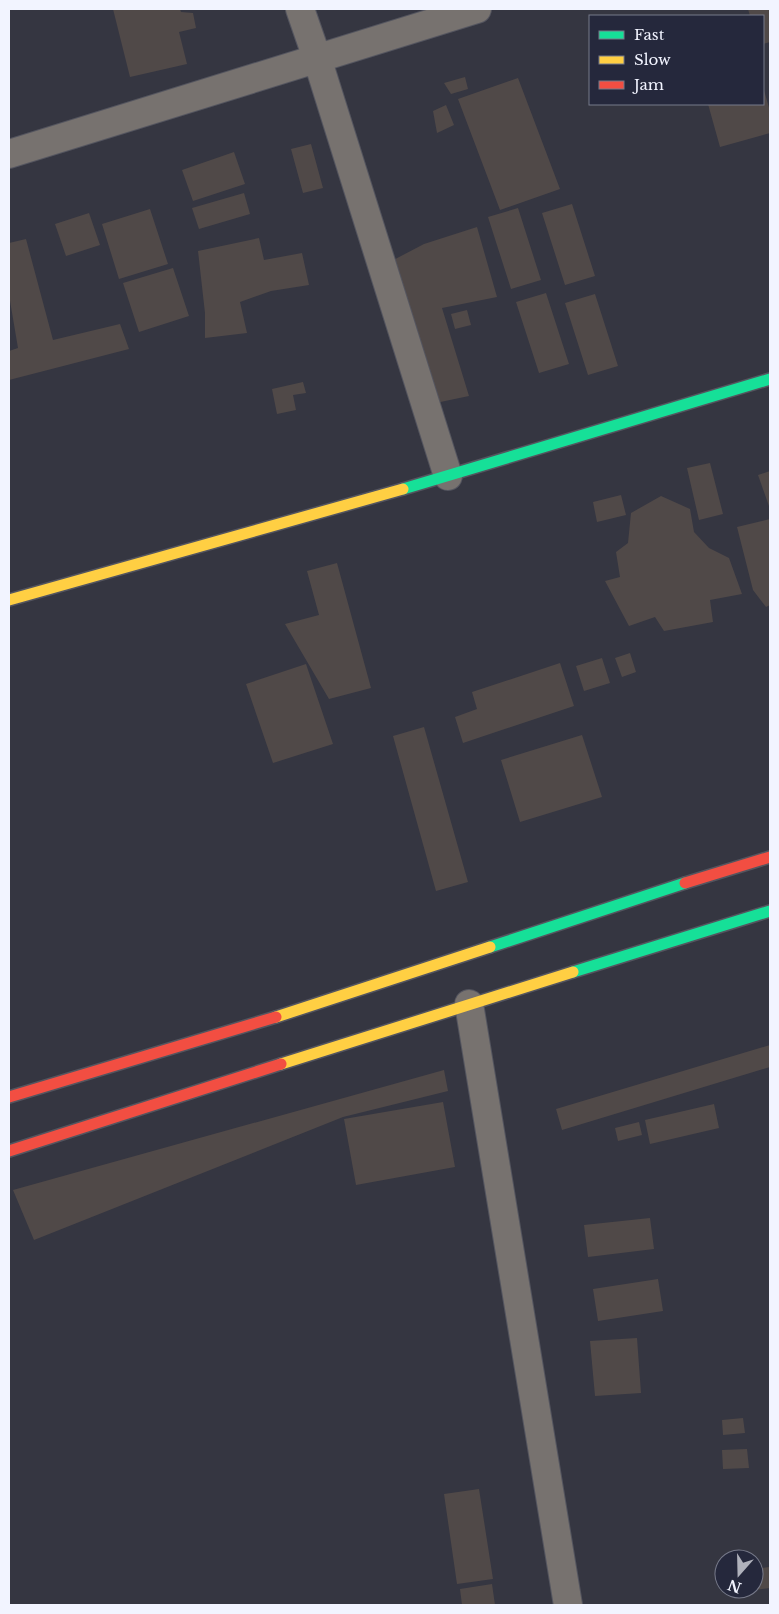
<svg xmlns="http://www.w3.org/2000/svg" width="779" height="1614" font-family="'Libre Baskerville',serif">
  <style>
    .building { fill: #504948 }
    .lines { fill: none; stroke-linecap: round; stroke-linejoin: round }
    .street-casing { stroke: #54555f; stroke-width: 30 }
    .fast-casing { stroke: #54555f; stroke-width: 14 }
    .slow-casing { stroke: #54555f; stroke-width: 14 }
    .jam-casing { stroke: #54555f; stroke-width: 14 }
    .street { stroke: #77726f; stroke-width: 28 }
    .fast { stroke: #16e098; stroke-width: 11 }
    .slow { stroke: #ffcf43; stroke-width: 11 }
    .jam { stroke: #f24e42; stroke-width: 11 }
  </style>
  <rect width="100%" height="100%" fill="#353641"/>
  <!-- building -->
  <path class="building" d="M 113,9 L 180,9 L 181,12 L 193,13 L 196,28 L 179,32 L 187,64 L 130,77 Z
    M 748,9 L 770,9 L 770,42 L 763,44 L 763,16 L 750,16 Z
    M 465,77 L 468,89 L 451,94 L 444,83 Z
    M 518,78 L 560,189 L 500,210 L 458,99 Z
    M 763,87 L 770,111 L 770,133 L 720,147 L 708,104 L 763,104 Z
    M 446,105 L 454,125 L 437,133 L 433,111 Z
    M 311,144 L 323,188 L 303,193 L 291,149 Z
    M 234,152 L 245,184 L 193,201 L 182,170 Z
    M 244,193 L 250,214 L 199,229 L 192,208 Z
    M 572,204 L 595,276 L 565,285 L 542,213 Z
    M 518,208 L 541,280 L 511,289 L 488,217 Z
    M 150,209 L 168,264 L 119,279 L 102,224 Z
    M 89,213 L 100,245 L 66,256 L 55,224 Z
    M 477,227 L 497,297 L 442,308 L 469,396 L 426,405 L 382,266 L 424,244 Z
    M 259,238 L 264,260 L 302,253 L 309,285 L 271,291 L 240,302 L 247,333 L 205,338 L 205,313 L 198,251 Z
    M 26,239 L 53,340 L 120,324 L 129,349 L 9,380 L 9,351 L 18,348 L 9,295 L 9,243 Z
    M 173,268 L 189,316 L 139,332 L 123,283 Z
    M 546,293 L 569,364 L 539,373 L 516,302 Z
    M 595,294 L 618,366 L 588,375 L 565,303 Z
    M 467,310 L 471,325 L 455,329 L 451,314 Z
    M 303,382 L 306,393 L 293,395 L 296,410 L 277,414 L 272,389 Z
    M 710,463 L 723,514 L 699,520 L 687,468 Z
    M 770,471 L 770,509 L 758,475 Z
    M 621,495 L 626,515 L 597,522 L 593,502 Z
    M 661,496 L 690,509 L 694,532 L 709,548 L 729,558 L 742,594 L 710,600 L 713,622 L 664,631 L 655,617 L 629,626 L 605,581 L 620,577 L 616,552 L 628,543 L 631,513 Z
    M 770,519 L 770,605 L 766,607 L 753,590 L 737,527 Z
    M 337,563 L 371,688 L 329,699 L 285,624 L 319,615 L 307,571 Z
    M 630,653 L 636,672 L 622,677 L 615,658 Z
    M 602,658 L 610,683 L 584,691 L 576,666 Z
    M 560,663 L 574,706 L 463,743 L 455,717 L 477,709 L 472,692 Z
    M 306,664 L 333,744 L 273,763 L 246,684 Z
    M 424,727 L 468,882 L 436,891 L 393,736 Z
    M 582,735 L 602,797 L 520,822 L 501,760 Z
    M 770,1045 L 770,1067 L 562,1130 L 556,1109 Z
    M 444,1070 L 448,1091 L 343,1117 L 34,1240 L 13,1190 Z
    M 443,1102 L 455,1167 L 356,1185 L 344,1119 Z
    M 714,1104 L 719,1128 L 650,1144 L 645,1120 Z
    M 639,1122 L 642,1135 L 618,1141 L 615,1128 Z
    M 650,1218 L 654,1249 L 588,1257 L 584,1225 Z
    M 658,1279 L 663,1311 L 598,1321 L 593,1289 Z
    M 637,1338 L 641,1393 L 595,1396 L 590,1341 Z
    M 743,1418 L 745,1433 L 723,1435 L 722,1420 Z
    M 747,1449 L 749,1468 L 723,1469 L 722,1450 Z
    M 479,1489 L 493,1579 L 457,1584 L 444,1494 Z
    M 769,1567 L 770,1588 L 748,1591 L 748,1589 L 754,1589 L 754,1569 Z
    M 492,1584 L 495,1605 L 462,1605 L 460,1589 Z"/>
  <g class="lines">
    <!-- street casing -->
    <g class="street-casing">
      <path id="street" d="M 300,9 L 317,58 L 448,476
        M 9,154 L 477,9
        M 469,1004 L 568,1605"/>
    </g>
    <!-- fast casing -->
    <g class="fast-casing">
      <path id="fast" d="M 403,489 L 770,379
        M 490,947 L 685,883
        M 573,972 L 770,911"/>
    </g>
    <!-- slow casing -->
    <g class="slow-casing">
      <path id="slow" d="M 9,600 L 403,489
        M 276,1017 L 490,947
        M 281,1064 L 573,972"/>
    </g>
    <!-- jam casing -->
    <g class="jam-casing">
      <path id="jam" d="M 685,883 L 770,857
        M 9,1097 L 276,1017
        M 9,1151 L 281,1064"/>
    </g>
    <!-- street -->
    <use href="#street" class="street"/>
    <!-- fast -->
    <use href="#fast" class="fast"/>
    <!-- slow -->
    <use href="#slow" class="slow"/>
    <!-- jam -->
    <use href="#jam" class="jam"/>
  </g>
  <!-- border -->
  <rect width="779" height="1614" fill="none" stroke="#f2f4ff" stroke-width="20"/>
  <!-- legend -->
  <rect x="589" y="15" width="175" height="90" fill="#25283c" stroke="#777a8a"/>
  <rect x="599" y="31" width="25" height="8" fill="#16e098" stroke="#777a8a"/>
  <text x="634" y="40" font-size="15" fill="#f2f4ff">Fast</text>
  <rect x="599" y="56" width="25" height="8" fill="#ffcf43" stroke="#777a8a"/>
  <text x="634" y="65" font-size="15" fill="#f2f4ff">Slow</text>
  <rect x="599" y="81" width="25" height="8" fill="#f24e42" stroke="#777a8a"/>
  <text x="634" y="90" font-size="15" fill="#f2f4ff">Jam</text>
  <!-- north arrow -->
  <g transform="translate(739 1574) rotate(200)"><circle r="24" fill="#25283c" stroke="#777a8a"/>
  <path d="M0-4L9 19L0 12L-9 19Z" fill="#b0b2bc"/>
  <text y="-8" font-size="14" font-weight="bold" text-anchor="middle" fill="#f2f4ff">N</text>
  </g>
</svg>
